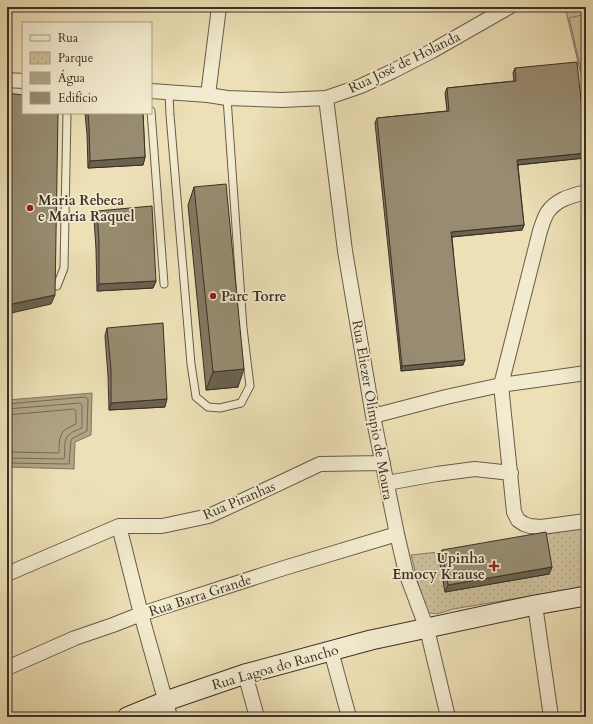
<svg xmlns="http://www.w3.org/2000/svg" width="593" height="724" font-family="Cardo,serif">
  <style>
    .park { fill: url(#park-dots); stroke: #847962 }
    .pitch { fill: #cfc29e; stroke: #847962 }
    .water { fill: #b0a485; stroke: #81765f }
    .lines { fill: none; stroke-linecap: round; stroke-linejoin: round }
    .shore { stroke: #756a56; stroke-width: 1 }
    .lane-casing { stroke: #675c4a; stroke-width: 9 }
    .street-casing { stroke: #675c4a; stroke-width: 16 }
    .secondary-casing { stroke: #3a3026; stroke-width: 21 }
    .lane { stroke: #f3ebd0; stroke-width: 7 }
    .street { stroke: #f3ebd0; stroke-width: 14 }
    .secondary { stroke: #f3ebd0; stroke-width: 19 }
    .wall { fill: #827861; stroke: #3a3026 }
    .shaded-wall { fill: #6a624f; stroke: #3a3026 }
    .building { fill: #978c71; stroke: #3a3026 }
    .poi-dot { fill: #8f2418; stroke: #f3ebd0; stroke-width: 1.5 }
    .labels { text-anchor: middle; stroke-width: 3.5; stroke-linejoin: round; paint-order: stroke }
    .street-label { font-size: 14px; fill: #3a3026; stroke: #f3ebd0 }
    .poi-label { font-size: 14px; font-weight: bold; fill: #3a3026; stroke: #f3ebd0; text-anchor: start }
  </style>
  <defs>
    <pattern id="park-dots" width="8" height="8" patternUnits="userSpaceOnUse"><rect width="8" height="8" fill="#cfc29e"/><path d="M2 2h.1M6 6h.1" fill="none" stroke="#b2a788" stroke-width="1.8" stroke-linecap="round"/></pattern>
  </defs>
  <rect width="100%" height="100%" fill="#ede0b6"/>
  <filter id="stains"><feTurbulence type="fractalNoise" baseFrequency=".005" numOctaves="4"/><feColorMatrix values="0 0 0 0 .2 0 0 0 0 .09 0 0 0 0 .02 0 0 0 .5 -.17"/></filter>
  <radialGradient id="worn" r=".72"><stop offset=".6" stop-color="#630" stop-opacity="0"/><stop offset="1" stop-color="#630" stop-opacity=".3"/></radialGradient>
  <!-- park -->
  <path class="park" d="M 565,7 L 586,7 L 586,96 Z
    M 586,527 L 586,587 L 453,609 C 446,611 433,617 427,611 C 426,610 425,607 424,606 L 411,555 L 511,544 L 528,537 Z"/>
  <!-- pitch -->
  <path class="pitch" d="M 586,14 L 586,91 L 569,18 Z"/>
  <!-- water -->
  <path class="water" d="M 92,393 L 91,435 L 75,442 L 74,469 L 7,467 L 7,400 Z"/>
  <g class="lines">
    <!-- shore -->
    <path class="shore" d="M 7,404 L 85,397 L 88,399 L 87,431 L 73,438 L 71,440 L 69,464 L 7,463
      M 7,409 L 80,403 L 82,405 L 82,428 C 78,430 73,431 70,434 C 62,439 66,452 64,459 L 7,458
      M 7,415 L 74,409 L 76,411 L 76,424 C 73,426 69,427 66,429 C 59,434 59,443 59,452 L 58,453 L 7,452"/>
    <!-- lane casing -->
    <g class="lane-casing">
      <path id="lane" d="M 169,93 L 170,115 L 191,364 L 196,397 L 208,407 L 220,408 L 241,403 L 250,386 L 243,328 L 227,98
        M 151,111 L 164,284
        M 57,286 L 64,268 L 67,113"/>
    </g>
    <!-- street casing -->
    <g class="street-casing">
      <path id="street" d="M 7,80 L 23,81
        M 151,91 L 208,95 L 227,98 L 282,100 L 326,98 L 361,86 L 393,71 L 432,51 L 509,7
        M 208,95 L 219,7
        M 326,98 L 345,251 L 373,416 L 397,534 L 406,573 L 427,629 L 448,717
        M 586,192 C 571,196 556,199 547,213 C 544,218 542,225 540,231 L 501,385 L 514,512 L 518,520 L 524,524 L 530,526 L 541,527 L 586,521
        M 373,416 L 446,397 L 501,385 L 586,373
        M 387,483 L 437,474 L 475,469 L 511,473
        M 119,526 L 141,614 L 170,717
        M 7,574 L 119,526 L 162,526 L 209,516 L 248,498 L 320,464 L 383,463
        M 535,605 L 551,717
        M 331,651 L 349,717
        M 7,668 L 75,638 L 113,625 L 141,614 L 284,568 L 397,534
        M 245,674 L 257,717"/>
    </g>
    <!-- secondary casing -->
    <g class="secondary-casing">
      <path id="secondary" d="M 127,717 L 166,701 L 245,674 L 371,640 L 535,605 L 586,596"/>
    </g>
    <!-- lane -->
    <use href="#lane" class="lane"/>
    <!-- street -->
    <use href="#street" class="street"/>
    <!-- secondary -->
    <use href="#secondary" class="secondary"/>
  </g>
  <!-- wall -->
  <path class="wall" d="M 515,68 L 585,158 L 518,165 L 524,225 L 522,230 L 452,237 L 463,365 L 401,371 L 375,123 L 377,118 L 447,111 L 445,93 L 447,88 L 514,81 L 513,73 Z
    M 85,113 L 143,113 L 145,157 L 143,165 L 88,168 L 87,134 Z
    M 194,187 L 238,387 L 206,390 L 188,205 Z
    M 97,211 L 156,281 L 153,288 L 97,291 L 96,249 L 94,219 Z
    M 107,328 L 165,407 L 109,410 L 108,376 L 105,336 Z
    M 442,550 L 552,567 L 549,574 L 445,592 L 439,558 Z"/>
  <!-- shaded-wall -->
  <path class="shaded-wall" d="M 586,153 L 585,158 L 515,165 L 517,160 Z
    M 145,157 L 143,165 L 88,168 L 90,161 Z
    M 524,225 L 522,230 L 450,237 L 451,232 Z
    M 156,281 L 153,288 L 97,291 L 99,284 Z
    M 55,295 L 51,304 L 7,314 L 7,305 Z
    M 465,360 L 463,365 L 401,371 L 402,366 Z
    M 244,369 L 238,387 L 206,390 L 213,372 Z
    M 167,399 L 165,407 L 109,410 L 111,403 Z
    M 552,567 L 549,574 L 445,592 L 448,585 Z"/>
  <!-- building -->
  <path class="building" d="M 577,62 L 586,147 L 586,153 L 517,160 L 524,225 L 451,232 L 465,360 L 402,366 L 377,118 L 449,111 L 447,88 L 516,81 L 515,68 Z
    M 7,93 L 23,95 L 23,113 L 58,113 L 55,295 L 7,305 Z
    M 88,113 L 143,113 L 145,157 L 90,161 L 89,127 Z
    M 226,184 L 244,369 L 213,372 L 194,187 Z
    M 152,206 L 156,281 L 99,284 L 99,241 L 97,211 Z
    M 163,323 L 167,399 L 111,403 L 111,369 L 107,328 Z
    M 546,532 L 552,567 L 448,585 L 442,550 Z"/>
  <!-- markers -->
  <g class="poi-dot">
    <circle cx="30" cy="208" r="4"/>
    <circle cx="213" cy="296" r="4"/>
    <path d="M492 560h4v4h4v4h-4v4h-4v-4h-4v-4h4z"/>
  </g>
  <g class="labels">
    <!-- street labels -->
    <g class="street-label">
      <text transform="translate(404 62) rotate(-26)" y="5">Rua José de Holanda</text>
      <text transform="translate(373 410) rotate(80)" y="5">Rua Eliezer Olímpio de Moura</text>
      <text transform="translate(239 500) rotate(-23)" y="5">Rua Piranhas</text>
      <text transform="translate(200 595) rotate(-18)" y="5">Rua Barra Grande</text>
      <text transform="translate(275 667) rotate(-16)" y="5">Rua Lagoa do Rancho</text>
    </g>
    <!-- poi labels -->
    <g class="poi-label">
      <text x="38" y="205">Maria Rebeca<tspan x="38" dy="16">e Maria Raquel</tspan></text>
      <text x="221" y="301">Parc Torre</text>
      <text x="485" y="563" text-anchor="end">Upinha<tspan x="485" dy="16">Emocy Krause</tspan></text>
    </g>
  </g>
  <!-- margin -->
  <rect width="593" height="724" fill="none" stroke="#ede0b6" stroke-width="24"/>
  <rect x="8" y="8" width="577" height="708" fill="none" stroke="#3a3026" stroke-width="2"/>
  <rect x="12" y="12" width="569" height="700" fill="none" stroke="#3a3026"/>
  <!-- legend -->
  <rect x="22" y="22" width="130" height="92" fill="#f3ebd0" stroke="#a9a08c"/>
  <rect x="30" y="35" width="20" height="6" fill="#f3ebd0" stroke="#a9a08c"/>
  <text x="58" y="42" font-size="12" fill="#3a3026">Rua</text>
  <rect x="30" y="52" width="20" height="12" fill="url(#park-dots)" stroke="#a9a08c"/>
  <text x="58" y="62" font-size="12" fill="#3a3026">Parque</text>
  <rect x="30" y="72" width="20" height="12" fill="#b0a485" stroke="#a9a08c"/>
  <text x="58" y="82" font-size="12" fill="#3a3026">Água</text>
  <rect x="30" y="92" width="20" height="12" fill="#978c71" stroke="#a9a08c"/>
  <text x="58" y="102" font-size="12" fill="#3a3026">Edifício</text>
  <rect width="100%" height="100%" filter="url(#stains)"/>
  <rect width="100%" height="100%" fill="url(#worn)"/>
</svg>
